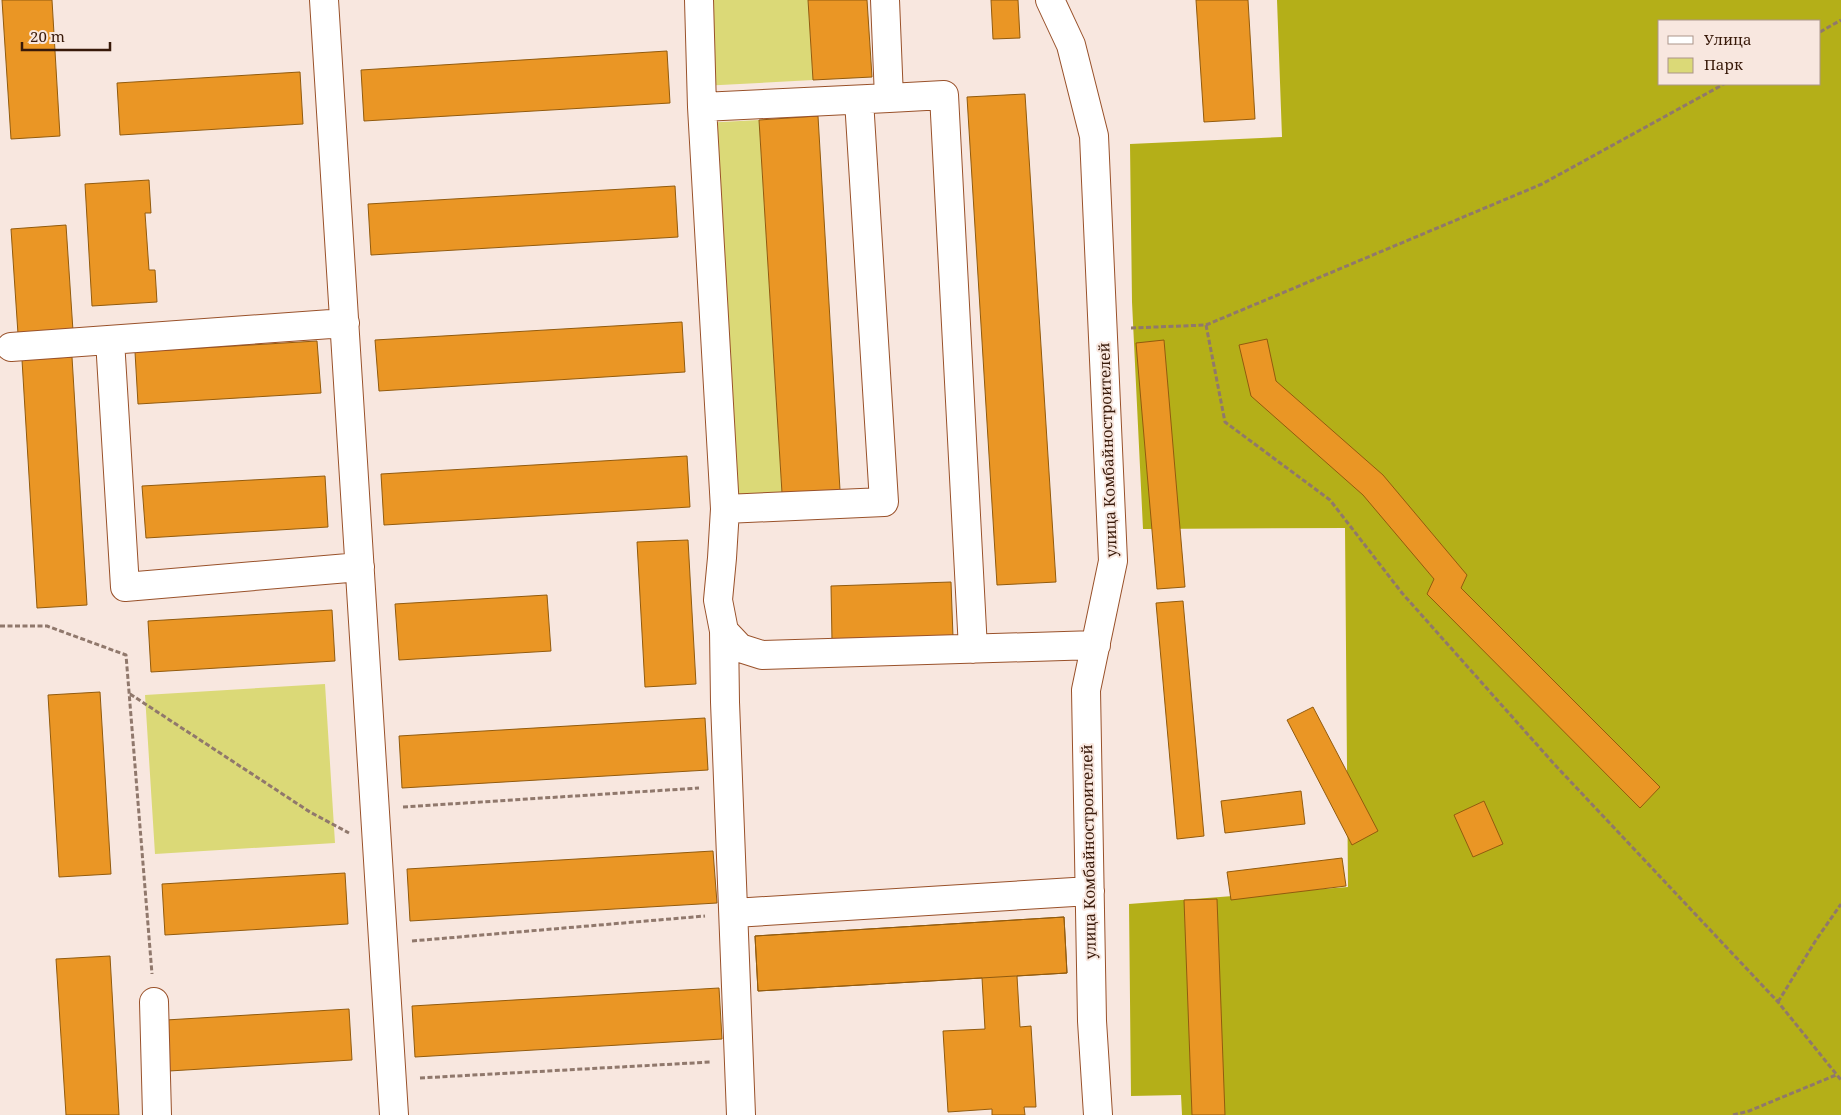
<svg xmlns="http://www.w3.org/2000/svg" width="1841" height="1115" font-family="'Noto Serif',serif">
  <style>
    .green { fill: #dbd977 }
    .forest { fill: #b4af18; fill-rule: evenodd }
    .building { fill: #ea9625; stroke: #925b0e }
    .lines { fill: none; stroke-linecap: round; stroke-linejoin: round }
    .minor-casing { stroke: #99512a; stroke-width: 30 }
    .path { stroke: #90786c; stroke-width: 3; stroke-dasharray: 5 2.5; stroke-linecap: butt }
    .minor { stroke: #fff; stroke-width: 28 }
    .labels { text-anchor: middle; stroke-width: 4; stroke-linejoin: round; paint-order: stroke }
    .street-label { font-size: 15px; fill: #381909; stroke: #f8e7df }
  </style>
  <rect width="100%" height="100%" fill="#f8e7df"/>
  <!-- green -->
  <path class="green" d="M 699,0 L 808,0 L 813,80 L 701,86 Z
    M 759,120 L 782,493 L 724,496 L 703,123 Z
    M 325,684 L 335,843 L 155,854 L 145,695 Z"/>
  <!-- forest -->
  <path class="forest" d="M 1277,0 L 1841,0 L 1841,1115 L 1182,1115 L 1181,1095 L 1131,1096 L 1129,904 L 1348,887 L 1345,528 L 1143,529 L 1132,302 L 1130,144 L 1282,137 ZM 1660,21 L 1820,21 L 1820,84 L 1660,84 Z"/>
  <!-- building -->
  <path class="building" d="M 2,0 L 52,0 L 60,136 L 11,139 Z
    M 808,0 L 867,0 L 872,77 L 813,80 Z
    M 991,0 L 1018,0 L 1020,38 L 993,39 Z
    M 1196,0 L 1248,0 L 1255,119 L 1204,122 Z
    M 667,51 L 670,103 L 364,121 L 361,70 Z
    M 300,72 L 303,124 L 120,135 L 117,83 Z
    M 1025,94 L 1056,582 L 997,585 L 967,97 Z
    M 818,116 L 840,490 L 782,493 L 759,120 Z
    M 149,180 L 151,213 L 145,213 L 149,270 L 155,270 L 157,302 L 92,306 L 85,184 Z
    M 675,186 L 678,237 L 371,255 L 368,204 Z
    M 66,225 L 73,331 L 18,334 L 11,229 Z
    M 682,322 L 685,372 L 379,391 L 375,340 Z
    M 1267,339 L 1276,381 L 1383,475 L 1467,575 L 1461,588 L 1660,787 L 1640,808 L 1427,594 L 1434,579 L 1363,495 L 1251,396 L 1239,345 Z
    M 1164,340 L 1185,587 L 1157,589 L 1136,343 Z
    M 317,341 L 321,393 L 138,404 L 135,352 Z
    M 72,357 L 87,605 L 37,608 L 22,360 Z
    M 687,456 L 690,507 L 384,525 L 381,474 Z
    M 325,476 L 328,527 L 146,538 L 142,486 Z
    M 688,540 L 696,684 L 645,687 L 637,542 Z
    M 951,582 L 953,637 L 832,641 L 831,586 Z
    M 547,595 L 551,651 L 399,660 L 395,604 Z
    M 1183,601 L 1204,836 L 1177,839 L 1156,603 Z
    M 332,610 L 335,661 L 151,672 L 148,621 Z
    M 100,692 L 111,874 L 59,877 L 48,695 Z
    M 1313,707 L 1378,831 L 1352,845 L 1287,720 Z
    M 705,718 L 708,770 L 402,788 L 399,736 Z
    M 1301,791 L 1305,824 L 1225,833 L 1221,801 Z
    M 1484,801 L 1503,844 L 1473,857 L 1454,815 Z
    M 713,851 L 717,903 L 410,921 L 407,869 Z
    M 1342,858 L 1346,886 L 1231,900 L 1227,872 Z
    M 345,873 L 348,924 L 165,935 L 162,884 Z
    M 1217,899 L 1225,1115 L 1192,1115 L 1184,900 Z
    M 1064,917 L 1067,973 L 1017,976 L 1020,1027 L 1031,1026 L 1036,1107 L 1024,1107 L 1025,1115 L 992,1115 L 992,1109 L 948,1112 L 943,1031 L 985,1029 L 982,978 L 758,991 L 755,936 Z
    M 1064,917 L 1067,973 L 758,991 L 755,936 Z
    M 110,956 L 119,1115 L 66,1115 L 56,959 Z
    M 719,988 L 722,1039 L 415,1057 L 412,1006 Z
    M 349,1009 L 352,1060 L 169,1071 L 166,1020 Z"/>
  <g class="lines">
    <!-- minor casing -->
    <g class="minor-casing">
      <path id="minor" d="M 324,0 L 394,1115
        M 699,0 L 702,107 L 725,509 L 722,558 L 718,600 L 724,631 L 740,648 L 762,655 L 1096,645
        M 1050,0 L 1071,45 L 1094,136 L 1113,561 L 1086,690 L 1092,1021 L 1098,1115
        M 889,98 L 944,95 L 973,649
        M 702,107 L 889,98 L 885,0
        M 110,340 L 125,587 L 360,567
        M 11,347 L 345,323
        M 725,509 L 884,502 L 859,100
        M 724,631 L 725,702 L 741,1115
        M 734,913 L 1090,891
        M 154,1002 L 157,1115"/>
    </g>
    <!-- path -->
    <path class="path" d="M 1820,32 L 1841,20
      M 1206,325 L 1225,422 L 1330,500 L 1402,593 L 1555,765 L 1778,1002 L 1841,1080
      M 1131,328 L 1206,325 L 1542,184 L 1724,84
      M 0,626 L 47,626 L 126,655 L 152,974
      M 130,694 L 310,812 L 349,833
      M 403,807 L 699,788
      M 412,941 L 705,916
      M 1778,1002 L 1816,940 L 1841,904
      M 420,1078 L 711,1062
      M 1733,1115 L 1749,1111 L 1836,1075"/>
    <!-- minor -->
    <use href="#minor" class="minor"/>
  </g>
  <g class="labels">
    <!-- street labels -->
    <g class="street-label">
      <text transform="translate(1108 450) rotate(-92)" y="5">улица Комбайностроителей</text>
      <text transform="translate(1089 852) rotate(-91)" y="5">улица Комбайностроителей</text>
    </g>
  </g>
  <!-- legend -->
  <rect x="1658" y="20" width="162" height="65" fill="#f8e7df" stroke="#ab9589"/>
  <rect x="1668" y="36" width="25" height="8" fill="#ffffff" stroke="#ab9589"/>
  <text x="1704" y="45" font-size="15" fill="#381909">Улица</text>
  <rect x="1668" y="58" width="25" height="15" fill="#dbd977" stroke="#ab9589"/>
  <text x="1704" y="70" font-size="15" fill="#381909">Парк</text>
  <!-- scale -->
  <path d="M22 42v8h88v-8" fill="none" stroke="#381909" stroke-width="2.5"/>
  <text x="30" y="42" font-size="15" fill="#381909" stroke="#f8e7df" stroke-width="4" paint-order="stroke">20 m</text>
</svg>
